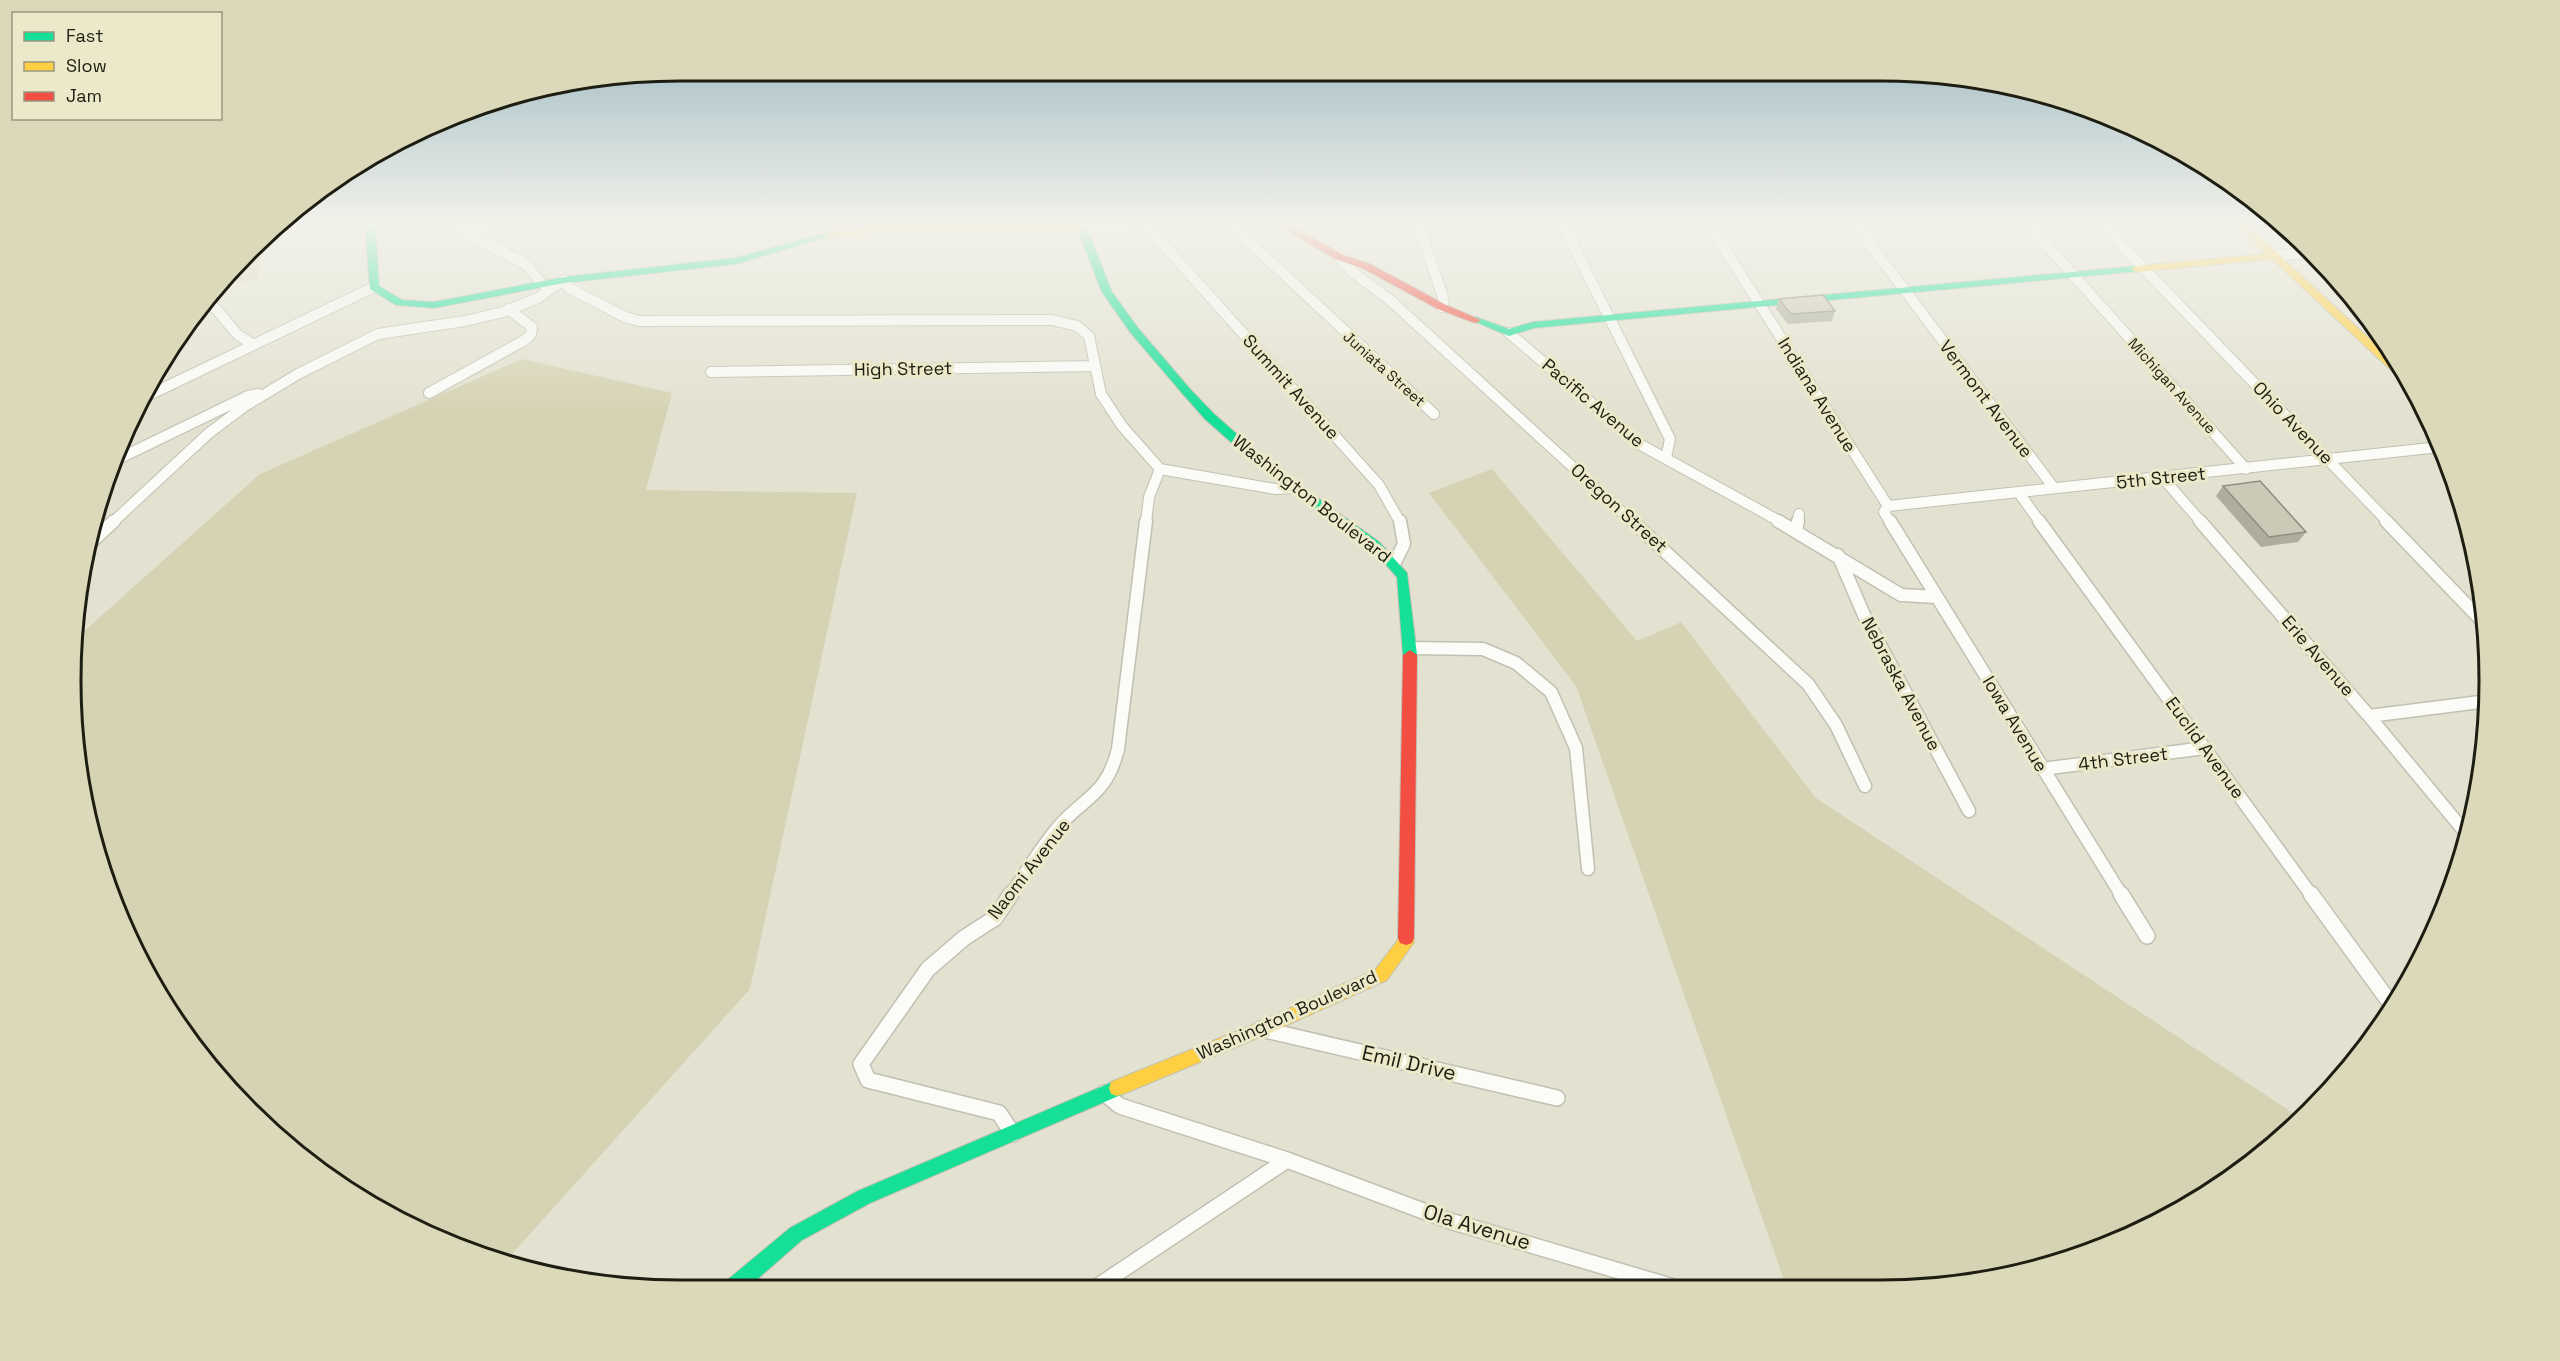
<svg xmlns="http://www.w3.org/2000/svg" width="2560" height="1361" font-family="'Space Grotesk',sans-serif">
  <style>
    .green { fill: #d6d3b4 }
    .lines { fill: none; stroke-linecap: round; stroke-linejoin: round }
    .street-far2-casing { stroke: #c1c0b2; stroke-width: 12 }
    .street-far1-casing { stroke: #c1c0b2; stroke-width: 15 }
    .street-casing { stroke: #c1c0b2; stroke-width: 18 }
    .fast-casing { stroke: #c1c0b2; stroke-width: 2 }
    .slow-casing { stroke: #c1c0b2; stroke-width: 2 }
    .jam-casing { stroke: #c1c0b2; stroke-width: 2 }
    .street-far2 { stroke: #fbfbf8; stroke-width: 10 }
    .street-far1 { stroke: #fbfbf8; stroke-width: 12 }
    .street { stroke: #fbfbf8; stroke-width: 15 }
    .fast { fill: #16e098; fill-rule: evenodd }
    .slow { fill: #ffcf43; fill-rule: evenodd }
    .jam { fill: #f24e42; fill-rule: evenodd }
    .wall { fill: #afae9d }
    .building { fill: #cbcab6; stroke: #8e8d7f; stroke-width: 1.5 }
    .labels { text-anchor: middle; stroke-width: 6; stroke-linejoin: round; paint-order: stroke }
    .far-street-label { font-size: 15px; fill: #1e1d11; stroke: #ebe9c9 }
    .street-label { font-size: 18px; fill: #1e1d11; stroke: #ebe9c9 }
    .near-street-label { font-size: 21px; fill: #1e1d11; stroke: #ebe9c9 }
    .rim { fill: none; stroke: #1e1d11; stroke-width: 3 }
  </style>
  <rect width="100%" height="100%" fill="#e3e2d1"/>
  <!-- green -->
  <path class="green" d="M 260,243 L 264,243 L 257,278 L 214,289 Z
    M 522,359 L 672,393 L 646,490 L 857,493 L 750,989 L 504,1263 L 410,1227 L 309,1165 L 249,1112 L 173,1020 L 133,950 L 91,838 L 72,721 L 72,642 L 260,474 Z
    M 1492,469 L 1637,641 L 1681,622 L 1816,798 L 2299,1117 L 2219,1188 L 2113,1244 L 1959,1285 L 1786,1286 L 1576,686 L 1429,493 Z"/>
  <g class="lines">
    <!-- street-far2 casing -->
    <g class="street-far2-casing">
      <path id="street-far2" d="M 457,223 L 465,232 L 527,265 L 542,284
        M 1144,223 L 1379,485 L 1400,522
        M 1229,223 L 1434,414
        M 1418,223 L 1444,300 L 1442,307
        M 1562,223 L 1670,439 L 1666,458
        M 1708,223 L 1888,506
        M 1854,223 L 2054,488
        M 2027,223 L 2246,469
        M 2100,223 L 2388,522
        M 1081,229 L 1144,225
        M 469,234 L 491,223
        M 2274,256 L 2311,253
        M 1339,257 L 1355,274 L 1390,300 L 1633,522
        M 215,308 L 238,335 L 254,345
        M 1509,333 L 1641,445 L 1781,522
        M 711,372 L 1095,366
        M 429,393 L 525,340 L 531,334 L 532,327 L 508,309
        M 143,398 L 374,287
        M 112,462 L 248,396 L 258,394
        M 2163,478 L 2201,522
        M 2019,493 L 2040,522
        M 113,522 L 209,433 L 245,406 L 298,374 L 378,334 L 465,321 L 503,312 L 538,298 L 564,280 L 569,288 L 625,317 L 639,321 L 1052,320 L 1077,326 L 1089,336 L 1101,394 L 1122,426 L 1160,469 L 1275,489 L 1295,488
        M 1146,522 L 1149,497 L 1160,469
        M 1798,522 L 1799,514
        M 1890,522 L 1884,512 L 1888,506 L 2440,447"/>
    </g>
    <!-- street-far1 casing -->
    <g class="street-far1-casing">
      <path id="street-far1" d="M 1632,521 L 1808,684 L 1836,725 L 1865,786
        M 1778,521 L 1901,595 L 1937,597
        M 1890,521 L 2122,896
        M 2039,521 L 2312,896
        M 2200,521 L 2369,716 L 2469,837
        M 2386,521 L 2485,624
        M 1796,531 L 1798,521
        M 87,546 L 114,521
        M 1838,555 L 1864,615 L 1969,811
        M 1394,564 L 1404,544 L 1400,521
        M 1410,648 L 1483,649 L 1516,663 L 1551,692 L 1576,748 L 1588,869
        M 2369,716 L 2488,701
        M 2042,769 L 2205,748
        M 1010,896 C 1025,874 1039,851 1055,831 C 1082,797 1106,798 1118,749 L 1146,521"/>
    </g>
    <!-- street casing -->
    <g class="street-casing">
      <path id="street" d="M 1011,894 L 995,918 L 964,938 L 928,969 L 861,1064 L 868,1080 L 999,1113 L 1013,1134
        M 2121,894 L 2147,936
        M 2311,894 L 2391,1004
        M 1261,1029 L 1557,1098
        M 1104,1093 L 1120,1106 L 1287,1160 L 1450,1221 L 1670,1286
        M 1095,1288 L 1287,1160"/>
    </g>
    <!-- fast casing -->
    <g class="fast-casing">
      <path id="fast" d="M 365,223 L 375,223 L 379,286 L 402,300 L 434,302 L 564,277 L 735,258 L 829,232 L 834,235 L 736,264 L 564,283 L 434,308 L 396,305 L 370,289 Z
        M 1075,223 L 1085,223 L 1112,292 L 1138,328 L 1190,389 L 1214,414 L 1273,466 L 1379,542 L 1407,573 L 1417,655 L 1415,659 L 1410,660 L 1403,655 L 1397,577 L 1371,548 L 1265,472 L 1206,420 L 1182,393 L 1130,332 L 1102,292 Z
        M 2136,266 L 2141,269 L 2140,271 L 1534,328 L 1509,336 L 1471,320 L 1476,317 L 1509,329 L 1533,322 Z
        M 1117,1080 L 1123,1082 L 1125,1088 L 1123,1094 L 870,1203 L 802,1240 L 746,1289 L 723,1289 L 725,1282 L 790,1228 L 858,1191 Z"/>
    </g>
    <!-- slow casing -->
    <g class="slow-casing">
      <path id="slow" d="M 2234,223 L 2245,223 L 2404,371 L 2413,386 L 2407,385 L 2272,259 L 2136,272 L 2131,269 L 2136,266 L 2266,254 Z
        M 882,225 L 1081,226 L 1086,229 L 1081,232 L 882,231 L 829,238 L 824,235 L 829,232 Z
        M 1406,931 L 1412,933 L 1414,942 L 1387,980 L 1267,1034 L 1123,1094 L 1117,1096 L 1111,1094 L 1109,1088 L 1111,1082 L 1255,1024 L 1375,970 L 1398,940 L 1400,933 Z"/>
    </g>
    <!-- jam casing -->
    <g class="jam-casing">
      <path id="jam" d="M 1275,223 L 1287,223 L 1343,255 L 1370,264 L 1446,305 L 1481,320 L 1476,323 L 1472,322 L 1438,309 L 1362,268 L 1335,259 Z
        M 1410,650 L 1417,655 L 1414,938 L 1412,943 L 1406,945 L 1400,943 L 1398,938 L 1403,655 Z"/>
    </g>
    <!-- street-far2 -->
    <use href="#street-far2" class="street-far2"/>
    <!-- street-far1 -->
    <use href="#street-far1" class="street-far1"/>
    <!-- street -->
    <use href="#street" class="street"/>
    <!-- fast -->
    <use href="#fast" class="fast"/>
    <!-- slow -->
    <use href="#slow" class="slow"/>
    <!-- jam -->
    <use href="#jam" class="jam"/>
  </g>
  <!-- wall -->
  <path class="wall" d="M 1779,299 L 1835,311 L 1832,321 L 1788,324 L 1776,309 Z
    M 2223,486 L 2306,532 L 2298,542 L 2261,547 L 2216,496 Z"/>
  <!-- building -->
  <path class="building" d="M 1823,295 L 1835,311 L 1791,314 L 1779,299 Z
    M 2260,481 L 2306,532 L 2269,537 L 2223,486 Z"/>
  <!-- sky -->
  <linearGradient id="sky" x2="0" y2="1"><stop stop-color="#93b2be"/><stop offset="0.54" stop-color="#f2f2ea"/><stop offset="1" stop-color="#f2f2ea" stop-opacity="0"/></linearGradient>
  <rect width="2560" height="414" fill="url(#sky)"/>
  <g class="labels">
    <!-- far-street labels -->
    <g class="far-street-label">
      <text transform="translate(1384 369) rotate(42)" y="5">Juniata Street</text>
      <text transform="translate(2172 386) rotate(48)" y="5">Michigan Avenue</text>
    </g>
    <!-- street labels -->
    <g class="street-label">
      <text transform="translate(903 369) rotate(-1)" y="6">High Street</text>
      <text transform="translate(1291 387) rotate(48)" y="6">Summit Avenue</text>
      <text transform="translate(1817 395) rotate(58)" y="6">Indiana Avenue</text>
      <text transform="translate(1986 399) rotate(53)" y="6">Vermont Avenue</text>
      <text transform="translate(1593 403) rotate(40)" y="6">Pacific Avenue</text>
      <text transform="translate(2293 423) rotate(46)" y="6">Ohio Avenue</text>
      <text transform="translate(2161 478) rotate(-6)" y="6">5th Street</text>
      <text transform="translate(1312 499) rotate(38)" y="6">Washington Boulevard</text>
      <text transform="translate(1619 508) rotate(42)" y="6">Oregon Street</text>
      <text transform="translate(2318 656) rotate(49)" y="6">Erie Avenue</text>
      <text transform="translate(1901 684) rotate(62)" y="6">Nebraska Avenue</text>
      <text transform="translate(2015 724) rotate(59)" y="6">Iowa Avenue</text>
      <text transform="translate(2205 748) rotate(54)" y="6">Euclid Avenue</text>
      <text transform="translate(2123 759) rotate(-7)" y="6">4th Street</text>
      <text transform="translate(1029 869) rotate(-52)" y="6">Naomi Avenue</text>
      <text transform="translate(1287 1015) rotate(-24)" y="6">Washington Boulevard</text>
    </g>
    <!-- near-street labels -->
    <g class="near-street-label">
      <text transform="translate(1409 1063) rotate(13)" y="7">Emil Drive</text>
      <text transform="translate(1477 1227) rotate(17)" y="7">Ola Avenue</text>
    </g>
  </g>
  <!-- crop -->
  <path d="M0 0H2560V1361H0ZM680 81H1880A599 599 0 0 1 2479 680V681A599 599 0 0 1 1880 1280H680A599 599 0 0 1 81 681V680A599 599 0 0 1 680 81Z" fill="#dbd9ba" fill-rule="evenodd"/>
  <path class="rim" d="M680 81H1880A599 599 0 0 1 2479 680V681A599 599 0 0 1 1880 1280H680A599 599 0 0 1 81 681V680A599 599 0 0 1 680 81Z"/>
  <!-- legend -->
  <rect x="12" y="12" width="210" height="108" fill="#ebe9c9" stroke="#99977f" stroke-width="1.5"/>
  <rect x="24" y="32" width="30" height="9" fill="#16e098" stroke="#99977f" stroke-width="1.5"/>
  <text x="66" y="42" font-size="18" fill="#1e1d11">Fast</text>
  <rect x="24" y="62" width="30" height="9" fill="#ffcf43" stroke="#99977f" stroke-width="1.5"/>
  <text x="66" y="72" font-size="18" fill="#1e1d11">Slow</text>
  <rect x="24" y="92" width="30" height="9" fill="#f24e42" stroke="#99977f" stroke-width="1.5"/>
  <text x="66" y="102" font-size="18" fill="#1e1d11">Jam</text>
</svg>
